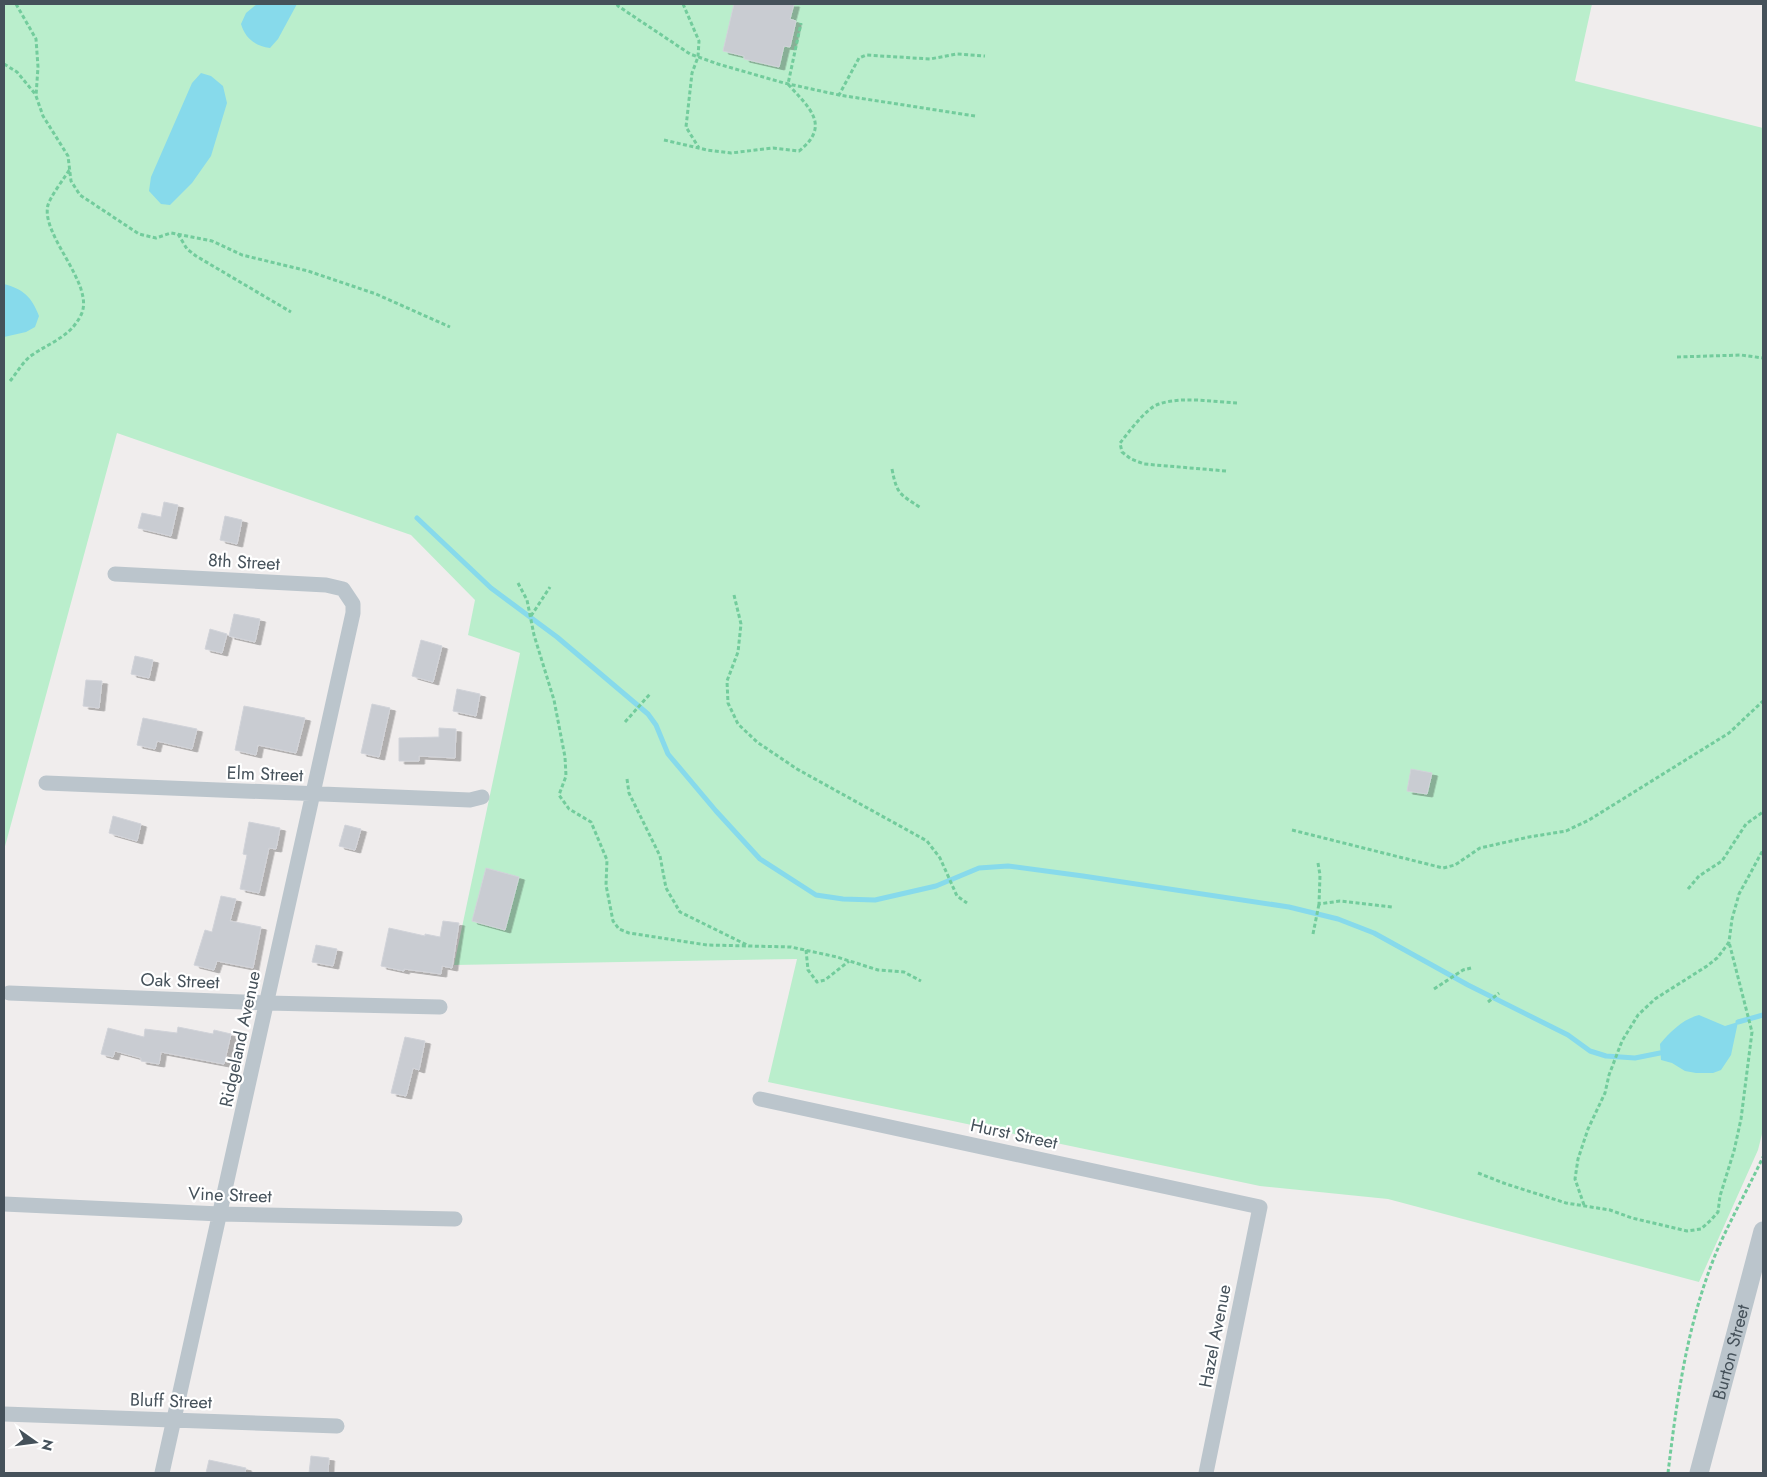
<svg xmlns="http://www.w3.org/2000/svg" width="1767" height="1477" font-family="Jost,sans-serif">
  <style>
    .green { fill: #baeecc }
    .water { fill: #87daeb }
    .lines { fill: none; stroke-linecap: round; stroke-linejoin: round }
    .stream { stroke: #87daeb; stroke-width: 5 }
    .building { fill: #c9ccd2; stroke: #d1d3d9; filter: url(#shadow) }
    .path { stroke: #72cc9c; stroke-width: 3; stroke-dasharray: 4 2.5; stroke-linecap: butt }
    .minor { stroke: #bbc5cc; stroke-width: 15 }
    .tertiary { stroke: #bbc5cc; stroke-width: 19 }
    .labels { text-anchor: middle; stroke-width: 4.5; stroke-linejoin: round; paint-order: stroke }
    .street-label { font-size: 18px; fill: #45515a; stroke: #fff }
  </style>
  <defs>
    <filter id="shadow"><feDropShadow dx="5.5" dy="3" stdDeviation="0" flood-color="#0004"/></filter>
  </defs>
  <rect width="100%" height="100%" fill="#f0eded"/>
  <!-- green -->
  <path class="green" d="M 4,4 L 1592,4 L 1575,81 L 1763,128 L 1763,1130 L 1758,1150 L 1699,1282 L 1388,1199 L 1260,1186 L 768,1082 L 797,959 L 454,965 L 520,653 L 468,635 L 475,600 L 411,535 L 117,433 L 4,850 Z"/>
  <!-- water -->
  <path class="water" d="M 257,4 L 297,4 L 278,39 L 270,48 C 255,46 245,38 241,24 L 246,13 Z
    M 201,73 L 211,76 L 223,86 L 227,103 L 211,156 L 192,183 L 170,205 L 161,204 L 149,191 L 151,177 L 192,83 Z
    M 4,284 C 23,289 32,297 39,316 L 35,327 L 26,332 L 4,337 Z
    M 1699,1015 L 1725,1026 L 1738,1022 L 1731,1055 L 1721,1070 L 1713,1073 L 1696,1073 L 1685,1071 L 1672,1063 L 1661,1060 L 1660,1044 C 1670,1032 1683,1019 1699,1015 Z"/>
  <g class="lines">
    <!-- stream -->
    <path class="stream" d="M 417,518 L 491,588 L 557,637 L 648,714 L 656,725 L 668,754 L 716,811 L 760,859 L 816,895 L 843,899 L 875,900 L 936,886 L 979,868 L 1008,866 L 1083,876 L 1289,907 L 1338,919 L 1374,933 L 1468,985 L 1568,1035 L 1590,1051 L 1606,1056 L 1635,1058 L 1660,1053
      M 1738,1022 L 1763,1015"/>
  </g>
  <!-- building -->
  <path class="building" d="M 734,4 L 794,4 L 790,19 L 796,21 L 790,47 L 784,46 L 779,67 L 744,59 L 744,56 L 723,51 Z
    M 164,502 L 178,505 L 171,536 L 138,528 L 142,513 L 161,517 Z
    M 225,516 L 242,520 L 237,544 L 220,540 Z
    M 234,614 L 260,619 L 255,642 L 229,636 Z
    M 210,629 L 227,634 L 222,653 L 205,649 Z
    M 421,640 L 442,646 L 433,682 L 412,676 Z
    M 135,656 L 153,660 L 149,678 L 131,674 Z
    M 86,680 L 102,681 L 99,708 L 83,706 Z
    M 457,689 L 480,694 L 476,716 L 453,711 Z
    M 372,704 L 390,708 L 379,757 L 361,753 Z
    M 244,706 L 305,718 L 296,753 L 258,745 L 256,755 L 235,750 Z
    M 143,718 L 197,729 L 192,749 L 157,741 L 155,749 L 137,745 Z
    M 439,728 L 456,729 L 455,758 L 419,756 L 419,761 L 399,761 L 399,738 L 439,737 Z
    M 1411,769 L 1432,773 L 1427,794 L 1407,791 Z
    M 113,816 L 141,824 L 137,841 L 109,833 Z
    M 249,822 L 280,828 L 276,849 L 269,848 L 259,893 L 240,889 L 247,855 L 243,854 Z
    M 345,825 L 361,829 L 355,850 L 339,846 Z
    M 486,868 L 519,877 L 505,930 L 472,921 Z
    M 221,896 L 236,899 L 230,921 L 261,927 L 253,968 L 217,961 L 214,970 L 194,965 L 205,930 L 212,932 Z
    M 443,921 L 459,923 L 452,968 L 442,966 L 441,974 L 404,969 L 404,971 L 381,966 L 389,928 L 425,936 L 425,934 L 440,937 Z
    M 316,945 L 337,949 L 333,966 L 312,962 Z
    M 178,1027 L 213,1034 L 214,1030 L 231,1034 L 224,1064 L 161,1052 L 159,1064 L 141,1061 L 141,1058 L 115,1051 L 113,1057 L 101,1054 L 108,1028 L 144,1037 L 145,1029 L 177,1033 Z
    M 405,1037 L 425,1041 L 419,1070 L 413,1068 L 406,1096 L 391,1093 Z
    M 311,1456 L 329,1458 L 328,1473 L 309,1473 Z
    M 209,1460 L 246,1468 L 245,1473 L 206,1473 Z"/>
  <g class="lines">
    <!-- path -->
    <path class="path" d="M 16,4 L 36,39 L 38,67 L 36,96 L 43,116 L 68,156 L 71,181 L 80,195 L 139,234 L 156,238 L 171,233 L 212,241 L 242,255 L 308,271 L 376,294 L 450,327
      M 617,4 L 618,6 L 690,54 L 718,64 L 784,83 L 839,95
      M 683,4 L 699,41 L 698,57 L 692,73 L 686,127 L 699,148
      M 4,64 L 17,72 L 36,95
      M 975,116 L 839,95 L 859,58 L 866,55 L 930,59 L 957,54 L 985,56
      M 664,140 L 707,150 L 731,153 L 773,148 L 799,151 C 832,125 808,107 788,84 L 801,23
      M 178,234 L 187,249 L 196,256 L 291,312
      M 1677,357 L 1741,355 L 1763,358
      M 10,381 C 17,373 23,361 32,355 C 51,342 70,337 81,315 C 96,285 40,235 48,205 C 50,197 65,177 70,169
      M 892,469 C 897,495 900,494 921,508
      M 1226,471 L 1144,464 L 1131,459 L 1122,452 L 1120,443 C 1129,432 1146,408 1159,404 C 1183,396 1213,402 1238,403
      M 518,583 L 527,600 L 534,635 L 554,700 L 565,757 L 566,776 L 559,795 L 569,809 L 591,822 L 607,860 L 606,885 L 613,921 L 619,929 L 629,933 L 707,945 L 791,947 L 837,957 L 878,970 L 904,972 L 921,981
      M 734,595 L 741,624 L 738,652 L 727,681 L 728,703 L 738,724 L 757,742 L 797,769 L 927,841 L 940,858 L 957,896 L 967,903
      M 531,616 L 550,587
      M 625,722 L 650,694
      M 627,779 L 629,793 L 660,856 L 666,888 L 680,912 L 749,946
      M 1292,830 L 1443,868 L 1455,865 L 1480,848 L 1529,837 L 1566,831 L 1589,820 L 1729,733 L 1763,701
      M 1318,863 L 1320,875 L 1319,904 L 1340,901 L 1392,907
      M 1688,889 L 1699,876 L 1722,861 L 1746,824 L 1763,812
      M 1313,934 L 1319,904
      M 806,950 L 808,970 L 817,982 L 825,980 L 849,961
      M 1434,989 L 1463,970 L 1471,968
      M 1488,1002 L 1499,993
      M 1478,1173 L 1506,1184 L 1566,1203 L 1610,1210 L 1632,1218 L 1687,1231 L 1701,1229 L 1711,1220 L 1718,1212 L 1720,1196 L 1734,1151 L 1741,1119 L 1752,1032 L 1729,942
      M 1584,1205 L 1575,1179 L 1578,1159 L 1588,1129 L 1605,1093 L 1609,1075 L 1622,1041 L 1638,1015 L 1655,999 L 1707,966 L 1717,958 L 1724,949 L 1729,942 L 1732,919 L 1739,894 L 1763,850
      M 1668,1473 C 1677,1398 1687,1324 1716,1253 C 1730,1220 1748,1189 1763,1157"/>
    <!-- minor -->
    <path class="minor" d="M 115,574 L 326,585 L 343,589 L 353,604 L 353,613 L 162,1473
      M 46,783 L 470,800 L 482,797
      M 9,993 L 267,1003 L 440,1007
      M 760,1099 L 1260,1207 L 1206,1473
      M 4,1204 L 220,1214 L 455,1219
      M 4,1414 L 337,1426"/>
    <!-- tertiary -->
    <path class="tertiary" id="s1" d="M 1699,1473 L 1763,1231"/>
  </g>
  <g class="labels">
    <!-- street labels -->
    <g class="street-label">
      <text transform="translate(244 562) rotate(3)" y="6">8th Street</text>
      <text transform="translate(265 774) rotate(2)" y="6">Elm Street</text>
      <text transform="translate(180 981) rotate(2)" y="6">Oak Street</text>
      <text transform="translate(240 1039) rotate(-78)" y="6">Ridgeland Avenue</text>
      <text transform="translate(1014 1134) rotate(12)" y="6">Hurst Street</text>
      <text transform="translate(230 1195) rotate(2)" y="6">Vine Street</text>
      <text transform="translate(1215 1336) rotate(-79)" y="6">Hazel Avenue</text>
      <text dy="6" stroke="none"><textPath href="#s1" startOffset="125">Burton Street</textPath></text>
      <text transform="translate(171 1401) rotate(2)" y="6">Bluff Street</text>
    </g>
  </g>
  <!-- border -->
  <rect width="1767" height="1477" fill="none" stroke="#45515a" stroke-width="10"/>
  <!-- north arrow -->
  <g transform="translate(35 1442) rotate(104)" stroke="#ffffff" stroke-width="4" paint-order="stroke">
  <path d="M0-4L9 19L0 12L-9 19Z" fill="#45515a"/>
  <text y="-8" font-size="14" font-weight="bold" text-anchor="middle" fill="#45515a">N</text>
  </g>
</svg>
